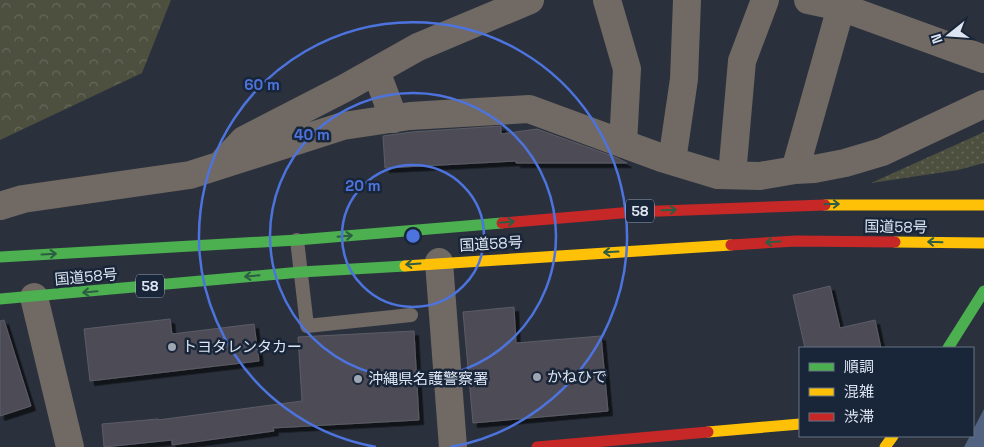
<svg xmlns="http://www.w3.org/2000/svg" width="984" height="447" font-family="'Space Grotesk','Noto Sans JP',sans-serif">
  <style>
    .grass { fill: url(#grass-dots) }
    .forest { fill: url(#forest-crowns) }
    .water { fill: #526382 }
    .building { fill: #4d4c57; stroke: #5c5c66; filter: url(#shadow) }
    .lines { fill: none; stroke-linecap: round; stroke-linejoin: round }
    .lane { stroke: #716963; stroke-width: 14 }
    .street { stroke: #716963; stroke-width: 28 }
    .fast { stroke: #4caf50; stroke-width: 11 }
    .slow { stroke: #ffc107; stroke-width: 11 }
    .jam { stroke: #c62828; stroke-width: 11 }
    .oneway { stroke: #2d5d42 }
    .ring { fill: none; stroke: #4d74de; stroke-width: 2.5 }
    .poi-dot { fill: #9ea6b2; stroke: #192639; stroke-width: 2 }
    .labels { text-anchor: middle; stroke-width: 5; stroke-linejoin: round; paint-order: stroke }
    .shield { fill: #192639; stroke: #a2acba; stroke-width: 1 }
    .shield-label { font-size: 14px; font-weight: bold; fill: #dde5f2 }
    .street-label { font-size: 15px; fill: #dde5f2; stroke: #192639 }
    .poi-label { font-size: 15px; fill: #dde5f2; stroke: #192639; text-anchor: start }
    .centre { fill: #4d74de; stroke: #192639; stroke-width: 2.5 }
    .ring-label { font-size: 15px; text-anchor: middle; font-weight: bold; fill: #4d74de; stroke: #192639; stroke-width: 5; stroke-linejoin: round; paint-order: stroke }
  </style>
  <defs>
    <pattern id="grass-dots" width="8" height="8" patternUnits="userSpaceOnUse" patternTransform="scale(1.25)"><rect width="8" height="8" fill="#4d503e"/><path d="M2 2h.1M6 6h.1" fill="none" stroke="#66695a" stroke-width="1.8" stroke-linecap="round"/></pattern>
    <pattern id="forest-crowns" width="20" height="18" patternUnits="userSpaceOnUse" patternTransform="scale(1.25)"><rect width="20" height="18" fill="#4d503e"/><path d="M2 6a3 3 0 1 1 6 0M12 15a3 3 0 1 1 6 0" fill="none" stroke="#66695a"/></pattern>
    <filter id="shadow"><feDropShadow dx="4.5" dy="4.5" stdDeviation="0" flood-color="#0009"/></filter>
  </defs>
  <rect width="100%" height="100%" fill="#2a313c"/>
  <!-- grass -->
  <path class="grass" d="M 984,132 L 984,163 L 958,170 L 871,183 Z"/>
  <!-- forest -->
  <path class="forest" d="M 0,0 L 171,0 L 142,73 L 0,140 Z"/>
  <!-- water -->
  <path class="water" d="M 984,409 L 984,447 L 964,447 L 970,436 L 973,436 L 973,430 Z"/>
  <!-- building -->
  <path class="building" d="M 501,126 L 501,134 L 537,129 L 615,157 L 627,163 L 516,163 L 516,161 L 385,168 L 383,136 L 412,132 Z
    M 830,286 L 840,328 L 875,320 L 881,348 L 805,348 L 793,295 Z
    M 514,307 L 516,343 L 601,336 L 608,411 L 473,423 L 463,312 Z
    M 170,319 L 172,334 L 254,324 L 259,361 L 90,381 L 84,329 Z
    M 4,320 L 31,406 L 0,416 L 0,321 Z
    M 414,331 L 419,420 L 273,428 L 274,431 L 172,445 L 172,440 L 104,447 L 102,424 L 158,419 L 158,420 L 302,401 L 298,337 Z"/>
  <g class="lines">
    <!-- lane -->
    <path class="lane" d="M 297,240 L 307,326 L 411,315"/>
    <!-- street -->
    <path class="street" d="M 607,0 L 627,69 L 623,144
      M 808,0 L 841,7 L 984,59
      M 376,71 L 394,119
      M 225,160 L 244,140 L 345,88 L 418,47 L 530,0
      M 672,161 L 684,79 L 687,0
      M 795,170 L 841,7
      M 732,175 L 742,61 L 765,0
      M 0,206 L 23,199 L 190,175 L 343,126 L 410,116 L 529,109 L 662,158 L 718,175 L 760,176 L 795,170 L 814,169 L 845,163 L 882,152 L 984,104
      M 439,262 L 453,447
      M 34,297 L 70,447"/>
    <!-- fast -->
    <path class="fast" d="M 0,257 L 297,240 L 502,223
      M 0,299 L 301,272 L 405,266
      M 948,348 L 984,291"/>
    <!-- slow -->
    <path class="slow" d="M 825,205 L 984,205
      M 895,242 L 984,243
      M 405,266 L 731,245
      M 708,432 L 800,424
      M 885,447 L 893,436"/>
    <!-- jam -->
    <path class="jam" d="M 502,223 L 633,212 L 825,205
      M 731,245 L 796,241 L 895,242
      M 537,447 L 708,432"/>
  </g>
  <!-- one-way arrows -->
  <defs><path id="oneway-shaft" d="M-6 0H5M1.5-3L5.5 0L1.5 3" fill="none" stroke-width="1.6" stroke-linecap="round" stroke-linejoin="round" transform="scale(1.25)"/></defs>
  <g class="oneway">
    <use href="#oneway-shaft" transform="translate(832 204)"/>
    <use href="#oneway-shaft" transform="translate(669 210) rotate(-2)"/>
    <use href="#oneway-shaft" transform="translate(507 222) rotate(-5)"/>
    <use href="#oneway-shaft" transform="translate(345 236) rotate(-5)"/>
    <use href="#oneway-shaft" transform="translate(773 242) rotate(177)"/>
    <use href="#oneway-shaft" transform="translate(935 242) rotate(-178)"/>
    <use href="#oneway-shaft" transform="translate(611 252) rotate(177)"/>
    <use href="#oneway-shaft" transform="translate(49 254) rotate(-3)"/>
    <use href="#oneway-shaft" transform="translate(413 264) rotate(176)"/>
    <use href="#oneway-shaft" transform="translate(252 276) rotate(175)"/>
    <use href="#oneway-shaft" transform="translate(90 292) rotate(175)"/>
  </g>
  <!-- distance rings -->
  <g class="ring">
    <circle cx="413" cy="236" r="71"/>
    <circle cx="413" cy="236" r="143"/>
    <path d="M376 447A214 214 0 1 1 450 447"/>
  </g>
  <!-- markers -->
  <g class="poi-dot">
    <circle cx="172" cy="347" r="5"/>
    <circle cx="537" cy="377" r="5"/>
    <circle cx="358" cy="379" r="5"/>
  </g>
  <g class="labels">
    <!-- shield labels -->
    <g class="shield">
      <rect x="626" y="199.5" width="28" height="23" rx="4"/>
      <rect x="136" y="274.5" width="28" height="23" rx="4"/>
    </g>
    <g class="shield-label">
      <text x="640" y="216">58</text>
      <text x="150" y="291">58</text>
    </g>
    <!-- street labels -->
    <g class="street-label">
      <text transform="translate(896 227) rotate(1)" y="5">国道58号</text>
      <text transform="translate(491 244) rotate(-3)" y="5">国道58号</text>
      <text transform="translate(86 277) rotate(-5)" y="5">国道58号</text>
    </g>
    <!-- poi labels -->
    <g class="poi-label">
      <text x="182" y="352">トヨタレンタカー</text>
      <text x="547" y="382">かねひで</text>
      <text x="368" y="384">沖縄県名護警察署</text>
    </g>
  </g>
  <circle cx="413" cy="236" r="8" class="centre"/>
  <g class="ring-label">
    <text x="262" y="90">60 m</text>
    <text x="312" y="140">40 m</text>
    <text x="363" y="191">20 m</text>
  </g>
  <!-- legend -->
  <rect x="799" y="347" width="175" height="90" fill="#192639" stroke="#677283"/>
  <rect x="809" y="363" width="25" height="8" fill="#4caf50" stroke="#677283"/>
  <text x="844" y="372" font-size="15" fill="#dde5f2">順調</text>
  <rect x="809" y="388" width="25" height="8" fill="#ffc107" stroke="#677283"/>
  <text x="844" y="397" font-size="15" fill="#dde5f2">混雑</text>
  <rect x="809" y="413" width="25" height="8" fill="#c62828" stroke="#677283"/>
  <text x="844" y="422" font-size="15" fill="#dde5f2">渋滞</text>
  <!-- north arrow -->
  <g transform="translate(949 35) rotate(253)" stroke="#192639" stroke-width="4" paint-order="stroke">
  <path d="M0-4L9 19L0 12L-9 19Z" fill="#dde5f2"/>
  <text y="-8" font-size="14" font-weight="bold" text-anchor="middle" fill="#dde5f2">N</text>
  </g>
</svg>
